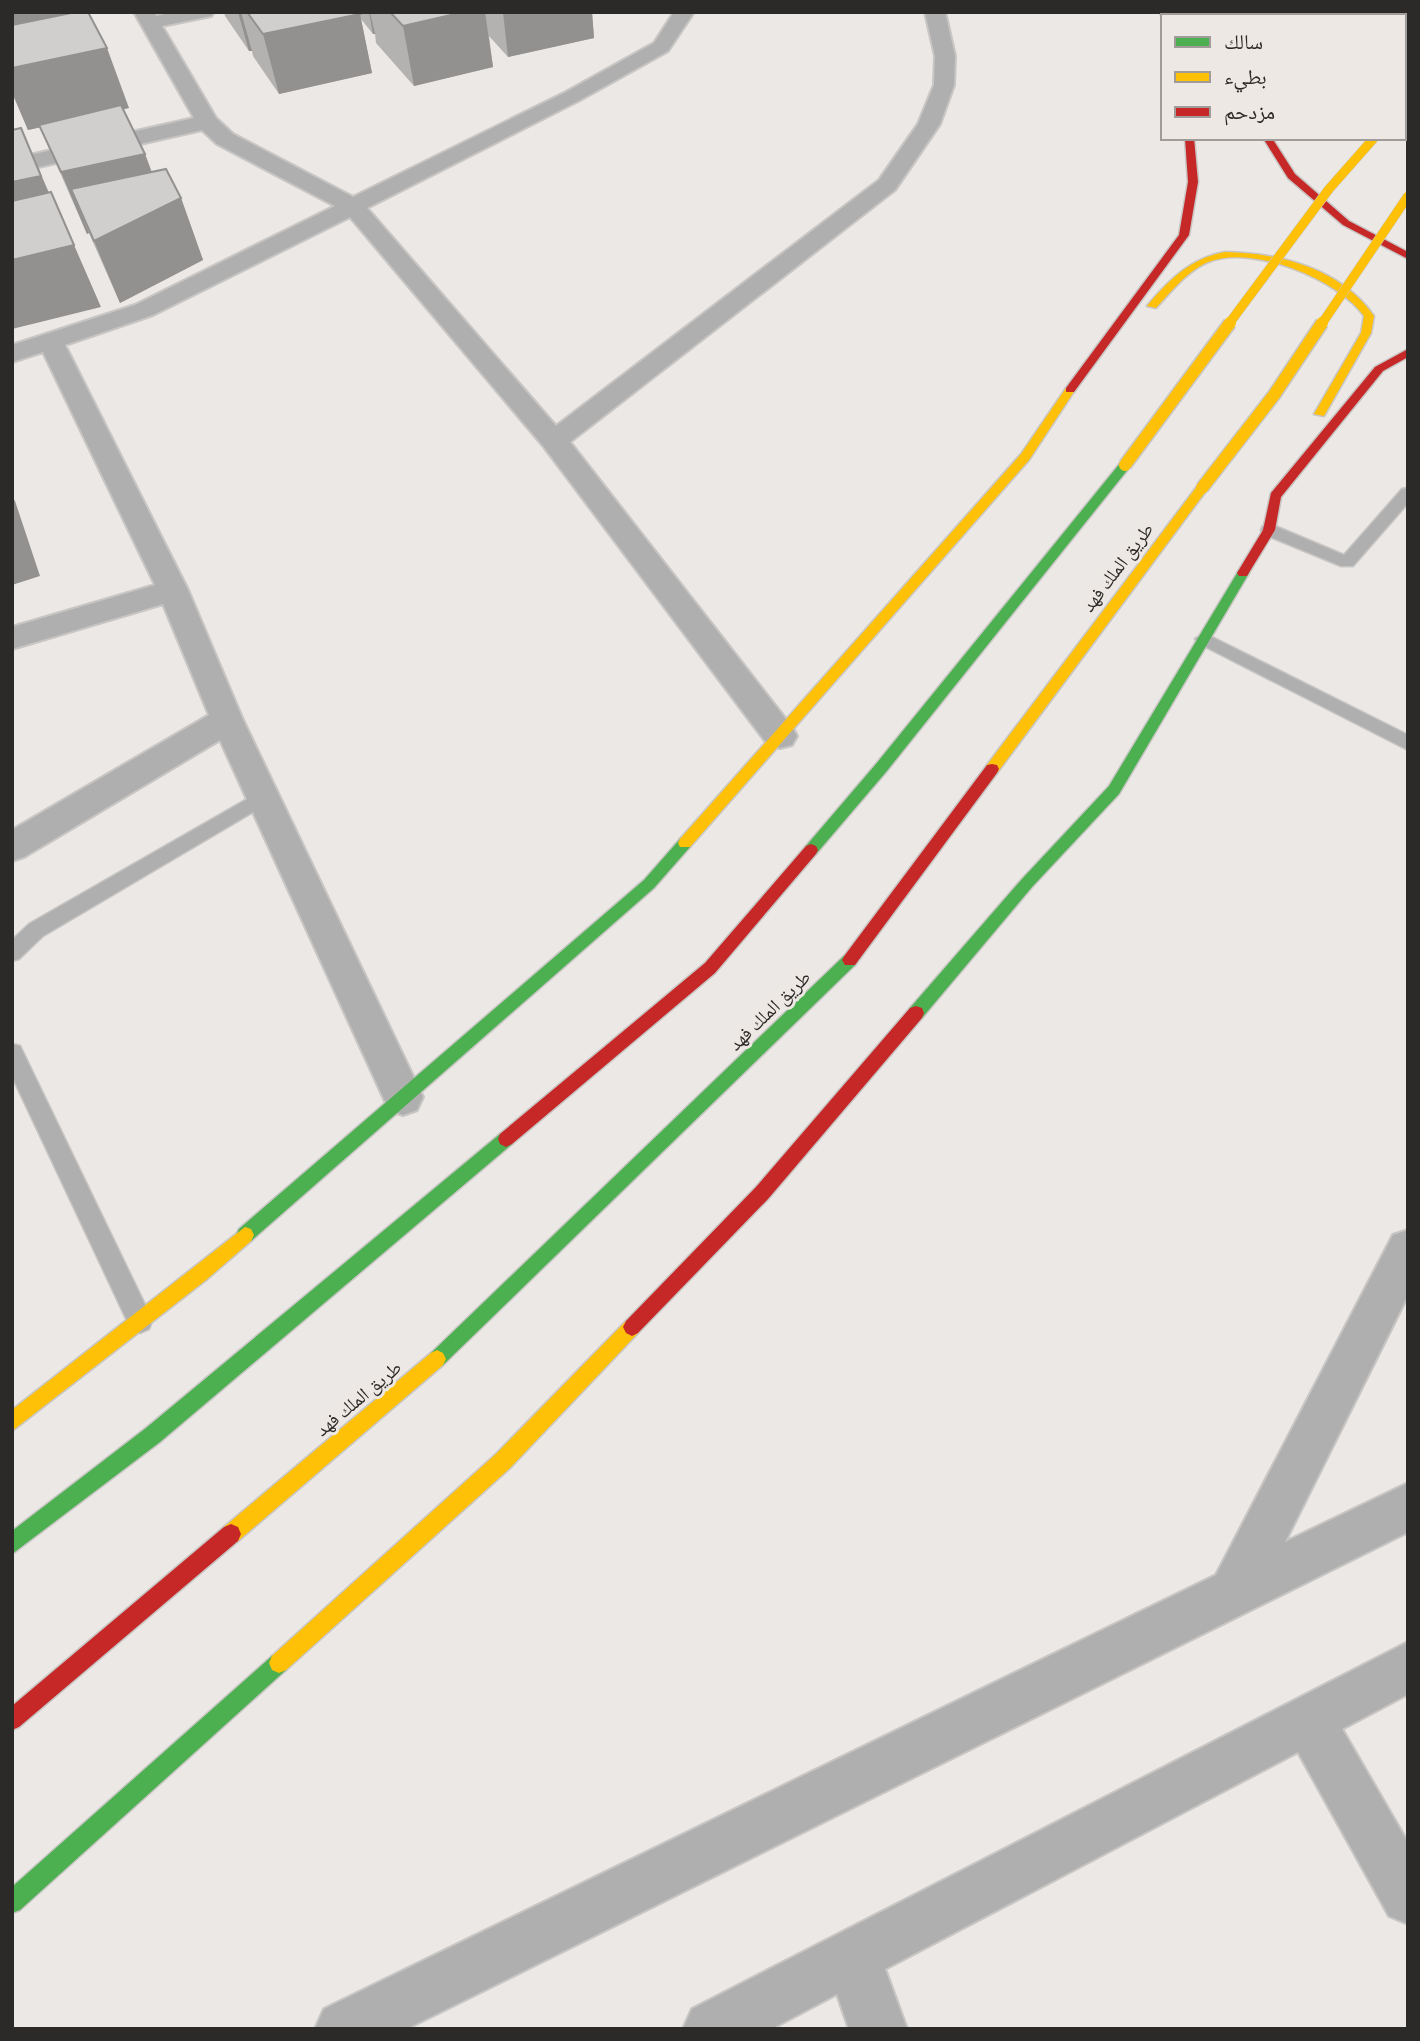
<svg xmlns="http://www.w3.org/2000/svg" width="1420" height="2041" font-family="Commissioner,'Noto Naskh Arabic',sans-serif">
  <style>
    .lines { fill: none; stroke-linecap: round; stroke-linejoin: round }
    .lane-casing { stroke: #c8c6c4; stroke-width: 3 }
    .street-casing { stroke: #c8c6c4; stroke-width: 4 }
    .fast-casing { stroke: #c8c6c4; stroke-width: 3 }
    .slow-casing { stroke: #c8c6c4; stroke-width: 3 }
    .jam-casing { stroke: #c8c6c4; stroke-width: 3 }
    .lane { fill: #b0afaf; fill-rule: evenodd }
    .street { fill: #b0afaf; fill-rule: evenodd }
    .fast { fill: #4caf50; fill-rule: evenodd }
    .slow { fill: #ffc107; fill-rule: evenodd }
    .jam { fill: #c62828; fill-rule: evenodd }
    .slow-bridge-far1-casing { stroke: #c8c6c4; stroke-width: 10; stroke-linecap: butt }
    .slow-bridge-casing { stroke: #c8c6c4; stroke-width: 15; stroke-linecap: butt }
    .slow-bridge-far1 { stroke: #ffc107; stroke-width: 9 }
    .slow-bridge { stroke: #ffc107; stroke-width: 12 }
    .wall { fill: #b4b2b1 }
    .shaded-wall { fill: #929190 }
    .building { fill: #d1cfce; stroke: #929190; stroke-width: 2 }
    .labels { text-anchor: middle; stroke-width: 6; stroke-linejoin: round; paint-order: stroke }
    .street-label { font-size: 19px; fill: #2c2a29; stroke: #ede8e3 }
  </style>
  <rect width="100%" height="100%" fill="#ebe8e5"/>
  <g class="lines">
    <!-- lane casing -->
    <g class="lane-casing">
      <path id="lane" d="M 1408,488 L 1408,503 L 1353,566 L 1341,566 L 1263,534 L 1261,530 L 1263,526 L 1275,526 L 1344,555 L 1402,489 Z
        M 1204,633 L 1408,735 L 1408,750 L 1198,643 L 1195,639 Z
        M 263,790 L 270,792 L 272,797 L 270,802 L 43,936 L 19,959 L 12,961 L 12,940 L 29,924 Z
        M 12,1044 L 20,1046 L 149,1313 L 152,1321 L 149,1329 L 140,1333 L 131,1329 L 12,1076 Z"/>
    </g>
    <!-- street casing -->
    <g class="street-casing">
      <path id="street" d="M 134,12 L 154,12 L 156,16 L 174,12 L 214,12 L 211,16 L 162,26 L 216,118 L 233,134 L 353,197 L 566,92 L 654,43 L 674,12 L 694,12 L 668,51 L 580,100 L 367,208 L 556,426 L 879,180 L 918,124 L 934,85 L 935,56 L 925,12 L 945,12 L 955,56 L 954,85 L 940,124 L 895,190 L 570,442 L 792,727 L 797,736 L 792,745 L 780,748 L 768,745 L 544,447 L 350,217 L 153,315 L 65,345 L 188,590 L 243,720 L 423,1097 L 417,1110 L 403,1115 L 389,1110 L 220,740 L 24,857 L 12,861 L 12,830 L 209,715 L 163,604 L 12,649 L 12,627 L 155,585 L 43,352 L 12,362 L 12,345 L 135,305 L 335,206 L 217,144 L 202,130 L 12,173 L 12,159 L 194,118 Z
        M 1408,1230 L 1408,1295 L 1285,1542 L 1408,1483 L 1408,1532 L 406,2029 L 315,2029 L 324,2009 L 1216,1575 L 1393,1235 Z
        M 1408,1642 L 1408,1694 L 1342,1729 L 1408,1843 L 1408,1924 L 1389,1916 L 1298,1752 L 885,1969 L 907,2029 L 849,2029 L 837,1994 L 771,2029 L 683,2029 L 692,2009 Z"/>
    </g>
    <!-- fast casing -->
    <g class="fast-casing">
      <path id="fast" d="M 1160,12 L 1168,12 L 1169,16 L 1162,18 Z
        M 1125,461 L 1131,465 L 1129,468 L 886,772 L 816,854 L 806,854 L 804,850 L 806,846 L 876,764 L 1121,462 Z
        M 1243,569 L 1249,573 L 1119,794 L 1032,887 L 922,1018 L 916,1020 L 910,1018 L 908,1013 L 910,1008 L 1022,879 L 1109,786 L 1239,570 Z
        M 685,837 L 692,843 L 690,847 L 654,888 L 251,1241 L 245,1243 L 239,1241 L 236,1235 L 239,1229 L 644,880 L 680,839 Z
        M 850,954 L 855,955 L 858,960 L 855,965 L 443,1365 L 437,1368 L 431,1365 L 428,1359 L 431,1353 L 845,955 Z
        M 506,1131 L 512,1134 L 514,1139 L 512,1144 L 160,1442 L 12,1554 L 12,1531 L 146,1428 L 500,1134 Z
        M 279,1653 L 286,1656 L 289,1663 L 286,1670 L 20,1910 L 12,1913 L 12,1887 L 272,1656 Z"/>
    </g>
    <!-- slow casing -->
    <g class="slow-casing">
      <path id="slow" d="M 1204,12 L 1212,12 L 1212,16 L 1204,16 Z
        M 1239,12 L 1247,12 L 1247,16 L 1239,16 Z
        M 1408,98 L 1408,106 L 1404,108 L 1404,100 Z
        M 1225,252 C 1280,253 1341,269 1374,316 L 1371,333 L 1324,416 L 1314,414 L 1361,333 L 1364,316 C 1338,279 1252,244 1208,262 C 1187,271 1171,292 1156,308 L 1147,306 C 1169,280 1191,258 1225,252 Z
        M 1066,388 L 1075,390 L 1029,460 L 690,847 L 680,847 L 678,843 L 680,839 L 1021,454 Z
        M 1202,484 L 1206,485 L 1206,491 L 997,773 L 987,773 L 985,769 L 987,765 L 1198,485 Z
        M 245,1227 L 251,1229 L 254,1235 L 251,1241 L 206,1280 L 12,1431 L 12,1410 Z
        M 632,1318 L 638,1321 L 641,1327 L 638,1333 L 510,1468 L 286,1670 L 279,1673 L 272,1670 L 269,1663 L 272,1656 L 496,1454 L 626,1321 Z
        M 437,1350 L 443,1353 L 446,1359 L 443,1365 L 238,1541 L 231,1544 L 224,1541 L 221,1534 L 224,1527 L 431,1353 Z"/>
    </g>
    <!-- jam casing -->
    <g class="jam-casing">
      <path id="jam" d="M 1185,138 L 1194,138 L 1198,182 L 1189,235 L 1074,392 L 1066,392 L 1066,388 L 1179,235 L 1188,182 Z
        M 1263,138 L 1272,138 L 1295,174 L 1349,221 L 1408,252 L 1408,259 L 1343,225 L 1288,178 Z
        M 1408,349 L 1408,357 L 1383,371 L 1281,497 L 1275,530 L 1247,576 L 1239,576 L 1237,573 L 1263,530 L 1271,493 L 1375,367 Z
        M 992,764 L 997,765 L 999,769 L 997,773 L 855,965 L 845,965 L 842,960 L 845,955 L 987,765 Z
        M 811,844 L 816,846 L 818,850 L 816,854 L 715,973 L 512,1144 L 506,1147 L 500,1144 L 498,1139 L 500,1134 L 705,963 L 806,846 Z
        M 916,1006 L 922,1008 L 924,1013 L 922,1018 L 768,1199 L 638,1333 L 632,1336 L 626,1333 L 623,1327 L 626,1321 L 756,1187 L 910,1008 Z
        M 231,1524 L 238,1527 L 241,1534 L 238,1541 L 19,1727 L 12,1730 L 12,1706 L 224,1527 Z"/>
    </g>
    <!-- lane -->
    <use href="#lane" class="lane"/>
    <!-- street -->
    <use href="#street" class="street"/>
    <!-- fast -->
    <use href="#fast" class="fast"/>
    <!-- slow -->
    <use href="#slow" class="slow"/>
    <!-- jam -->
    <use href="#jam" class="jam"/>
    <!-- slow-bridge-far1 casing -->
    <g class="slow-bridge-far1-casing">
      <path id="slow-bridge-far1" d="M 1228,325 L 1329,189 L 1374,138
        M 1321,325 L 1408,196"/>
    </g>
    <!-- slow-bridge casing -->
    <g class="slow-bridge-casing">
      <path id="slow-bridge" d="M 1125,465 L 1230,323
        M 1202,488 L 1274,395 L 1322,323"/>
    </g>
    <!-- slow-bridge-far1 -->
    <use href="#slow-bridge-far1" class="slow-bridge-far1"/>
    <!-- slow-bridge -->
    <use href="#slow-bridge" class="slow-bridge"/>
  </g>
  <!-- wall -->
  <path class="wall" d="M 12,12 L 129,108 L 123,109 L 145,154 L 152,172 L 181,198 L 203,260 L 120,303 L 89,233 L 87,234 L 40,127 L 28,130 L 12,93 Z
    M 224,12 L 592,12 L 594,38 L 508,57 L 489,36 L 493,67 L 414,86 L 376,43 L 375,34 L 373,34 L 361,19 L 372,73 L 279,94 L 253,56 L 252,51 L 249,51 L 225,16 Z"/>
  <!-- shaded-wall -->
  <path class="shaded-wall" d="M 12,12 L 85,12 L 107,48 L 129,108 L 28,130 L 12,92 Z
    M 238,12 L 241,12 L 252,51 L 249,51 Z
    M 369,12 L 370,12 L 375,34 L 373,34 Z
    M 464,12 L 485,12 L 493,67 L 414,86 L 403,26 Z
    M 503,12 L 592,12 L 594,38 L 508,57 Z
    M 360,14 L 372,73 L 279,94 L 263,34 Z
    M 21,128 L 68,237 L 12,250 L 12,182 Z
    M 145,154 L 164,207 L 181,198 L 203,260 L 120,303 L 94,241 L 71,189 L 89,233 L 87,234 L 61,172 Z
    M 74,245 L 101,307 L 12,329 L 12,260 Z
    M 12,496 L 15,501 L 40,576 L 12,585 Z"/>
  <!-- building -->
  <path class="building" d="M 12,12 L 27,12 L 12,15 Z
    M 76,12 L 88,12 L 107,48 L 12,68 L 12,25 Z
    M 247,12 L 358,12 L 360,14 L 263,34 Z
    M 390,12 L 464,12 L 403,26 Z
    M 121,105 L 145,154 L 61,172 L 39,125 Z
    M 21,128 L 41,176 L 12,182 L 12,130 Z
    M 166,169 L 181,198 L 94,241 L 71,189 Z
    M 51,192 L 74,245 L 12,260 L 12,201 Z"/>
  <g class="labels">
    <!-- street labels -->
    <g class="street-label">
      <text transform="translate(1117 567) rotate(-53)" y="7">طريق الملك فهد</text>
      <text transform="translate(769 1010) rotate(-44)" y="7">طريق الملك فهد</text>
      <text transform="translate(358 1398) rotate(-40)" y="7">طريق الملك فهد</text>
    </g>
  </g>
  <!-- border -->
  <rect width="1420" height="2041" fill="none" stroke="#2c2a29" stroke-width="28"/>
  <!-- legend -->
  <rect x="1161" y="14" width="245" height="126" fill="#ede8e3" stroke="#a09c99" stroke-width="2"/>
  <rect x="1175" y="37" width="35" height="10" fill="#4caf50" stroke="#a09c99" stroke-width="2"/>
  <text x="1224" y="49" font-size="21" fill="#2c2a29">سالك</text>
  <rect x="1175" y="72" width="35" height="10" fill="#ffc107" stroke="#a09c99" stroke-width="2"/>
  <text x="1224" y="84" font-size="21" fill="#2c2a29">بطيء</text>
  <rect x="1175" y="107" width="35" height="10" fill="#c62828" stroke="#a09c99" stroke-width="2"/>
  <text x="1224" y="119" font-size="21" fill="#2c2a29">مزدحم</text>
</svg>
